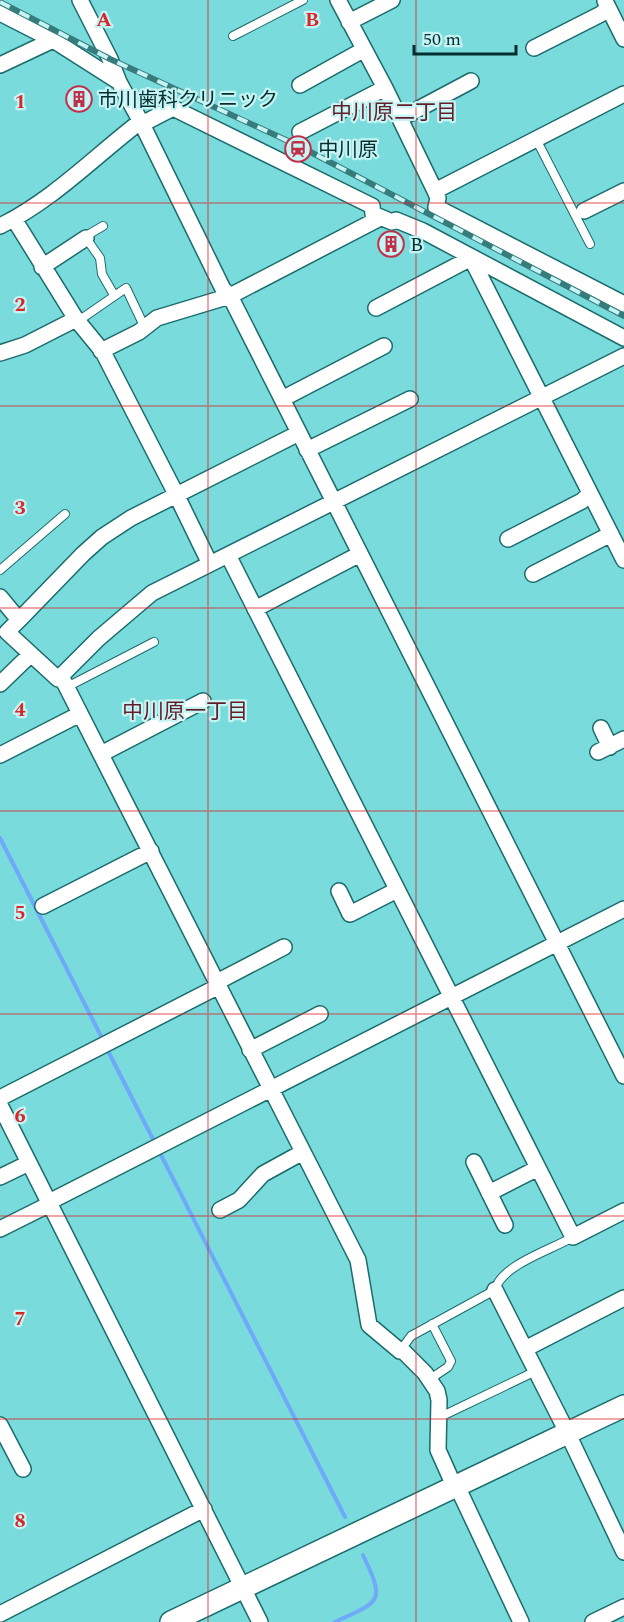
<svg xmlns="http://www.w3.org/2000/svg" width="624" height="1622" font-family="Spectral,'Noto Sans JP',serif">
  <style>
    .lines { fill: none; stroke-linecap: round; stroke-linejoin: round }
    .stream { stroke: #6ea9fa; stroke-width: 4 }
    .lane-casing { stroke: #1a6b6c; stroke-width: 10 }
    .street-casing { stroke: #1a6b6c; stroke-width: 18 }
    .secondary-casing { stroke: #1a6b6c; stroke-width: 24 }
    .lane { stroke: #fff; stroke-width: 8 }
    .street { stroke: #fff; stroke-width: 15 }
    .secondary { stroke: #fff; stroke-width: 21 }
    .rail-casing { stroke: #377c7d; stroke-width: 6 }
    .rail { stroke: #c6f3f3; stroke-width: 4; stroke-dasharray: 11; stroke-linecap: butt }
    .grid { fill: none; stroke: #d62828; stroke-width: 1.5; stroke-opacity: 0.55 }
    .labels { text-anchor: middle; stroke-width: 4.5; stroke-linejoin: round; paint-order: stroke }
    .poi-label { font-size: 20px; fill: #012e2f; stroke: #c6f3f3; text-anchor: start }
    .neighbourhood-label { font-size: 21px; fill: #631d27; stroke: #c6f3f3 }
    .grid-label { font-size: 20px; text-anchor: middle; font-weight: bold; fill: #d62828; stroke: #c6f3f3; stroke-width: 4.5; stroke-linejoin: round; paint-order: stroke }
  </style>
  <rect width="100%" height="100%" fill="#79dbdc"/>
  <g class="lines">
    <!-- stream -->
    <path class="stream" d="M 0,838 L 103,1040
      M 106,1047 L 156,1145
      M 159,1151 L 345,1517
      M 335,1622 C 380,1601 386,1603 363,1555"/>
    <!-- lane casing -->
    <g class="lane-casing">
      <path id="lane" d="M 233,36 L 303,0
        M 536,139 L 590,244
        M 103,226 L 86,236 L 86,238 L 100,258 L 102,274 L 114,295
        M 76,319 L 84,317 L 126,288 L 145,328
        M 0,570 L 65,514
        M 67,687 L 154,642
        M 400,1351 L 411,1336 L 495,1290 C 501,1265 551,1250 573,1237
        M 430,1379 L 448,1367 L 451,1361 L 432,1324
        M 438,1418 L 536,1371"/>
    </g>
    <!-- street casing -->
    <g class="street-casing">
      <path id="street" d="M 80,0 L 110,59 L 119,82 L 142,124 L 223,289 L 230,296 L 624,1076
        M 338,0 L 385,88 L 435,191 L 438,198 L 436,207 L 624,304
        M 605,1 L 624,39
        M 0,13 L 53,40 L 119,82
        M 349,22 L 392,0
        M 534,48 L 601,14 L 608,8
        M 0,65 L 53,40
        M 300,85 L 363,50
        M 399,116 L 409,114 L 471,81
        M 142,124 L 173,108 L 372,206 L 373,214 L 392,222 L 396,220 L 423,231 L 624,338
        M 300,132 L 385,88
        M 435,191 L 624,94
        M 584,211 L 624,191
        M 14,219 L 76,319 L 103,352 L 176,494 L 210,564
        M 0,226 C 53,200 94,157 141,121
        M 471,258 L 624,560
        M 42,267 L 86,238
        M 376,308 L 471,258
        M 101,351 L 139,332 L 157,318 L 230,296 L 380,218
        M 0,353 L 25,345 L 76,319
        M 282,399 L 384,346
        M 307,450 L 410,399
        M 508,539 L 582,501 L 590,493
        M 228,555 L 573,1237 L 624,1211
        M 533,574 L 611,534
        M 0,597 L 19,620 L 7,632 L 58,679 L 99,638 L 152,593 L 624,356
        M 255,609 L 360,554
        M 19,620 L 83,554 L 102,537 L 131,518 L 299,433
        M 61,676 L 358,1260 L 369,1325 L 400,1351 L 404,1352 L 425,1373 L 437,1391 L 439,1400 L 438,1450 L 455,1488
        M 0,684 L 31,654
        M 601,728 L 610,747
        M 598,752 L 624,739
        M 101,754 L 203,701
        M 0,755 L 80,714
        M 339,891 L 350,914 L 397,890
        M 43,906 L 151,851
        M 217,982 L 284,947
        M 250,1050 L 320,1014
        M 0,1098 L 219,986
        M 0,1105 L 260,1622
        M 474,1162 L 505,1225
        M 0,1177 L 29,1163
        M 489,1193 L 538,1168
        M 49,1202 L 624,909
        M 220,1210 L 239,1200 L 263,1174 L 303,1152
        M 0,1229 L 50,1204
        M 495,1290 L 568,1434 L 624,1552
        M 525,1349 L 624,1298
        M 0,1425 L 23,1469
        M 457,1486 L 521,1622
        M 0,1614 L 204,1509
        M 593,1622 L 624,1607"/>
    </g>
    <!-- secondary casing -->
    <g class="secondary-casing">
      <path id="secondary" d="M 171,1622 L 624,1406"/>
    </g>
    <!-- lane -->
    <use href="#lane" class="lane"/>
    <!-- street -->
    <use href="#street" class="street"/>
    <!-- secondary -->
    <use href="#secondary" class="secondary"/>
    <!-- rail casing -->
    <g class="rail-casing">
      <path id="rail" d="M 0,2 L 110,59 L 299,146 L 624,316"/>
    </g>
    <!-- rail -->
    <use href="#rail" class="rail"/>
  </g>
  <!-- grid -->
  <path class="grid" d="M 208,0 L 208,1622M 416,0 L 416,1622M 0,203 L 624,203M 0,406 L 624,406M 0,608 L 624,608M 0,811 L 624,811M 0,1014 L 624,1014M 0,1216 L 624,1216M 0,1419 L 624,1419"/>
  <!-- icons -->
  <defs>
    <g id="building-ring" transform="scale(1.35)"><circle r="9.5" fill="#c6f3f3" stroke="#c13049" stroke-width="1.5"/><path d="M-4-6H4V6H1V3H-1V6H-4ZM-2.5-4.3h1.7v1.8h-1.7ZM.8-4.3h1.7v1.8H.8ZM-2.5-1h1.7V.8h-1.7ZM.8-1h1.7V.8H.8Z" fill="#c13049"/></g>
    <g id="station-ring" transform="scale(1.35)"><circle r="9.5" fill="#c6f3f3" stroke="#c13049" stroke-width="1.5"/><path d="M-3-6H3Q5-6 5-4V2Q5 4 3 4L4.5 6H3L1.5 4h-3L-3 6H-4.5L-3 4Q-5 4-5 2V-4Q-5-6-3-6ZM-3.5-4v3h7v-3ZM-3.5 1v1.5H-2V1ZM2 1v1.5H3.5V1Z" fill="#c13049"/></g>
  </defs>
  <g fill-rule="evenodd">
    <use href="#building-ring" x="79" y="99"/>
    <use href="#station-ring" x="298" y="149"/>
    <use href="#building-ring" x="391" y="244"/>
  </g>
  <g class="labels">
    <!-- poi labels -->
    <g class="poi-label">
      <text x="98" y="106">市川歯科クリニック</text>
      <text x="318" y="156">中川原</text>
      <text x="410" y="251">B</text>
    </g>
    <!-- neighbourhood labels -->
    <g class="neighbourhood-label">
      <text x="394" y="119">中川原二丁目</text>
      <text x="185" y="718">中川原一丁目</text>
    </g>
  </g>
  <g class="grid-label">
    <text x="104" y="26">A</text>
    <text x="312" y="26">B</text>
    <text x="20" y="108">1</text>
    <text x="20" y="311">2</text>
    <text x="20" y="514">3</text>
    <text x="20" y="716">4</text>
    <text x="20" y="919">5</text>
    <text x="20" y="1122">6</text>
    <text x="20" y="1325">7</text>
    <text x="20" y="1527">8</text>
  </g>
  <!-- scale -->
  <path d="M414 45v9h102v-9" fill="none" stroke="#012e2f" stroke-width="3"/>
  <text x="423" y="45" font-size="18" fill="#012e2f" stroke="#c6f3f3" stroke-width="4.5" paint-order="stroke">50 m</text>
</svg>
